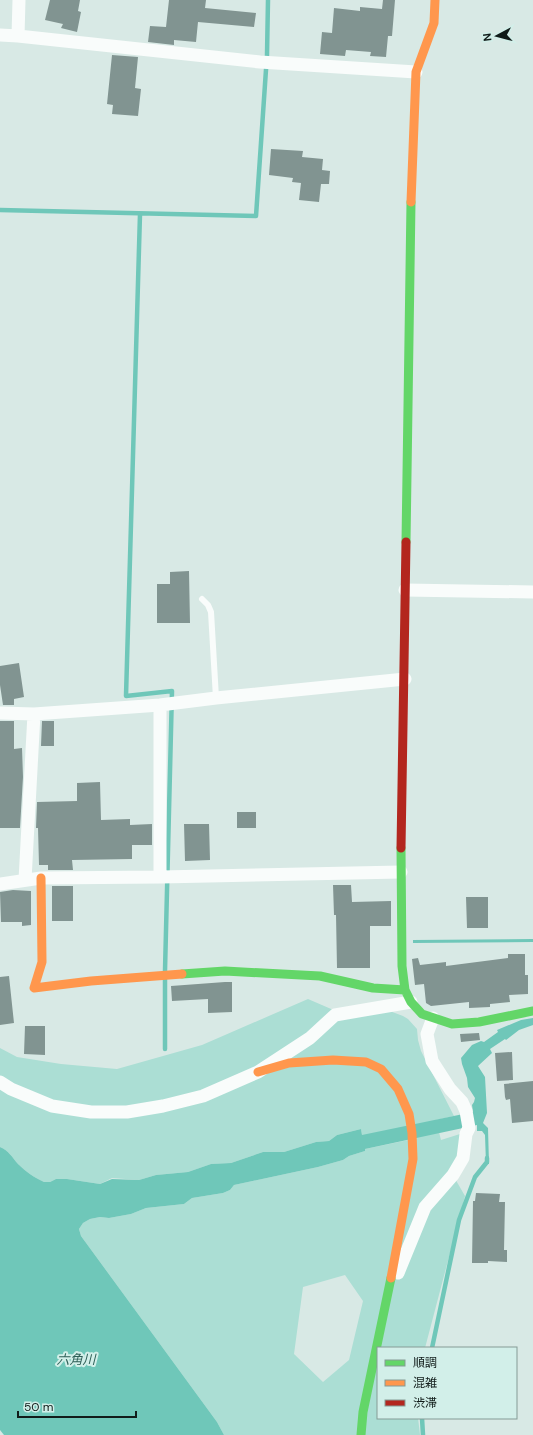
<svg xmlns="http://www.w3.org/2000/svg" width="533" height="1435" font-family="'DM Sans','Noto Sans JP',sans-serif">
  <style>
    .green { fill: #abded4; fill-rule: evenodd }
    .water { fill: #6fc7b9 }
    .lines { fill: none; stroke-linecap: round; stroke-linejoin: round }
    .stream { stroke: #6fc7b9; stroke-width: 4.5 }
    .building { fill: #819491 }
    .lane { stroke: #f9fcfb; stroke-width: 6 }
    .street { stroke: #f9fcfb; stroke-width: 13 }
    .fast { stroke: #63d668; stroke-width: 9 }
    .slow { stroke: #ff974d; stroke-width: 9 }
    .jam { stroke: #b3261e; stroke-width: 9 }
    .labels { text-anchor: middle; stroke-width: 4; stroke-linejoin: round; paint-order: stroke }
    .water-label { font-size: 13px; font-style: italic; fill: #2e5f57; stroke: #d2efe9 }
  </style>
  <rect width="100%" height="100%" fill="#d8e9e5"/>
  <!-- green -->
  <path class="green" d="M 308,999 L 352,1018 L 387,1010 L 403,1016 L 408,1019 L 417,1029 L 418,1040 L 421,1051 L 454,1116 L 436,1120 L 441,1140 L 460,1134 L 459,1153 L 450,1170 L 465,1196 L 425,1348 L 378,1348 L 378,1418 L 418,1418 L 420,1435 L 224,1435 L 217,1422 L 81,1236 L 79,1229 L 83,1223 L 90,1219 L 100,1217 L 109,1218 L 131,1214 L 146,1208 L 184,1204 L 192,1198 L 223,1193 L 230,1190 L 234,1185 L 318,1167 L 343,1160 L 349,1156 L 365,1151 L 365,1149 L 418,1138 L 362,1135 L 361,1129 L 337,1135 L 329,1141 L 316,1142 L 284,1152 L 263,1152 L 231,1163 L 211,1164 L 188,1172 L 156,1175 L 139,1180 L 112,1178 L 100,1184 L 67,1179 L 56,1179 L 50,1182 L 44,1182 C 35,1178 25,1171 18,1164 C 12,1157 9,1151 0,1147 L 0,1048 L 17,1057 L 61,1064 L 117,1069 L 202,1045 ZM 345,1275 L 363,1301 L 349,1360 L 323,1382 L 294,1354 L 303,1287 Z"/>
  <!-- water -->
  <path class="water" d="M 533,939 L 533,942 L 413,943 L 413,940 Z
    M 533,1018 L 533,1025 L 519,1030 L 506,1040 L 505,1039 L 490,1049 L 492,1053 L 478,1066 L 485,1077 L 487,1113 L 483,1123 L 488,1128 L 489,1164 L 486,1164 L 485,1135 L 482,1131 L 477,1131 L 477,1125 L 365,1149 L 365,1151 L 349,1156 L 343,1160 L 318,1167 L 234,1185 L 230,1190 L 223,1193 L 192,1198 L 184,1204 L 146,1208 L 131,1214 L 109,1218 L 100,1217 L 90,1219 L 83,1223 L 79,1229 L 81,1236 L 217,1422 L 224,1435 L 4,1435 L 0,1430 L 0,1147 C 9,1151 12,1157 18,1164 C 25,1171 35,1178 44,1182 L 50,1182 L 56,1179 L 67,1179 L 100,1184 L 112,1179 L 139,1180 L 156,1175 L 188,1172 L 211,1164 L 231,1163 L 263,1152 L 284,1152 L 316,1142 L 329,1141 L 337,1135 L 361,1129 L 362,1135 L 473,1112 L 472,1105 L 474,1102 L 475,1098 L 468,1087 L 467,1078 L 462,1064 L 461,1058 L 472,1045 L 481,1041 L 484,1042 L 498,1032 L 497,1030 L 521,1020 Z"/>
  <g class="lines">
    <!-- stream -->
    <path class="stream" d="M 0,210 L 256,216 L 267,55 L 268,0
      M 140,214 L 126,696 L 172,691 L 165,971
      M 165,1049 L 165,978
      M 432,1348 L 459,1220 L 475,1177 L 487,1162 L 487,1158
      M 422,1418 L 423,1435"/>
  </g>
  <!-- building -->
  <path class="building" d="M 50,0 L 80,0 L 78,11 L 81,12 L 77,32 L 61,28 L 63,24 L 45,20 Z
    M 169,0 L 206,0 L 205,8 L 256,13 L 254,27 L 198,22 L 196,42 L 174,40 L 174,45 L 148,42 L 150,26 L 166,27 Z
    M 383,0 L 395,0 L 392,36 L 388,36 L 386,57 L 370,56 L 371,52 L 346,50 L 345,56 L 320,54 L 322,32 L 332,33 L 334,8 L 360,11 L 360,7 L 382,9 Z
    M 112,55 L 138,57 L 135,88 L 141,89 L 138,116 L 112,114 L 113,105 L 107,104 Z
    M 271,149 L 303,151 L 302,157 L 323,159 L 322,170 L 330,171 L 329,184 L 321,184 L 319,202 L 299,200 L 301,183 L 292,182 L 293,178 L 269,175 Z
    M 189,571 L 190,623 L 157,623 L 157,584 L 170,584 L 170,572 Z
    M 19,663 L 24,697 L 14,699 L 14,705 L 3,705 L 0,685 L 0,666 Z
    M 0,721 L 14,721 L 14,749 L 22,748 L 23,777 L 20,828 L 0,828 Z
    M 42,721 L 54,721 L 54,746 L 41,746 Z
    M 100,782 L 101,820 L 130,819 L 130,825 L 152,824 L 152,845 L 132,845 L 132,859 L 72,860 L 73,870 L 48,870 L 48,865 L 39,865 L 38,828 L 36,828 L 37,802 L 77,801 L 77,783 Z
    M 237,812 L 256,812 L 256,828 L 237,828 Z
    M 184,824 L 209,824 L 210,860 L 185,861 Z
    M 333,885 L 351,885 L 352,902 L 391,901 L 391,926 L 370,926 L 370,968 L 337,968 L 336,915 L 334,915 Z
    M 52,886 L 73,886 L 73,921 L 52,921 Z
    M 13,890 L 31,891 L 31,925 L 22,926 L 22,922 L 1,922 L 0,892 Z
    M 466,897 L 488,897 L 488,928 L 467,928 Z
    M 508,954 L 525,954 L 525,975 L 528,975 L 528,994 L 509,995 L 510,1002 L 490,1004 L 490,1007 L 469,1008 L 469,1002 L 431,1006 L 426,1003 L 424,984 L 415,985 L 412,959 L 418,958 L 420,965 L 446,962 L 446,966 L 508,958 Z
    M 9,976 L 14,1023 L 0,1025 L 0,977 Z
    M 225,982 L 232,982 L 232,1012 L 208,1013 L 208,999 L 172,1001 L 171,986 Z
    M 25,1026 L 45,1026 L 45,1055 L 24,1054 Z
    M 479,1033 L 480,1040 L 461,1042 L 460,1034 Z
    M 512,1052 L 513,1080 L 497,1081 L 495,1053 Z
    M 533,1081 L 533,1121 L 512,1123 L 510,1099 L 506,1100 L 505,1097 L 504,1084 Z
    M 476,1193 L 500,1194 L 499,1202 L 505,1202 L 504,1250 L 507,1250 L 507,1262 L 488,1261 L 488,1263 L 472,1263 L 473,1201 L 475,1201 Z"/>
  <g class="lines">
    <!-- lane -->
    <path class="lane" d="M 202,599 L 208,605 L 211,612 L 216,698"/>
    <!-- street -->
    <path class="street" d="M 0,35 L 18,36 L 260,62 L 416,72
      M 18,36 L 19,0
      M 405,590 L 533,592
      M 0,713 L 34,714 L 160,705 L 216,698 L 405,679
      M 160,877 L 160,705
      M 25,880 L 34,714
      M 0,884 L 41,878 L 161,877 L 401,872
      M 0,1082 L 11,1089 L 52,1106 L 91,1112 L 127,1112 L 163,1106 L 203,1096 L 258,1072 L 310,1038 L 335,1015 L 411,1002
      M 398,1273 L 425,1207 L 453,1175 L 463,1158 L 466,1134 L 469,1128 L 466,1111 L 462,1102 L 450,1089 L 432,1061 L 427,1034 L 433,1018"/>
    <!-- fast -->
    <path class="fast" d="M 406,542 L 411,202
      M 401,848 L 402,966 L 405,990 L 411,1002 L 422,1014 L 452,1024 L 479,1022 L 533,1011
      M 182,974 L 225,971 L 320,976 L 373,988 L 405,990
      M 361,1435 L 363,1412 L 391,1278"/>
    <!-- slow -->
    <path class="slow" d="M 411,202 L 416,72 L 434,23 L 435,0
      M 41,878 L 42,962 L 34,988 L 91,981 L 182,974
      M 258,1072 L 289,1063 L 333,1060 L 366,1062 L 381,1069 L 398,1089 L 409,1114 L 412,1133 L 413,1159 L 391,1278"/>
    <!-- jam -->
    <path class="jam" d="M 401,848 L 406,542"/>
  </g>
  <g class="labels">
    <!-- water labels -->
    <g class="water-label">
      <text x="76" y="1364">六角川</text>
    </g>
  </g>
  <!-- legend -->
  <rect x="377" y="1347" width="140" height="72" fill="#d2efe9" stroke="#859b96"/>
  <rect x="385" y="1360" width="20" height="6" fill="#63d668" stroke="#859b96"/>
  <text x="413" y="1367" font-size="12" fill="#111c1a">順調</text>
  <rect x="385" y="1380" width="20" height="6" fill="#ff974d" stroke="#859b96"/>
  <text x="413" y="1387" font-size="12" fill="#111c1a">混雑</text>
  <rect x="385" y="1400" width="20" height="6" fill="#b3261e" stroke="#859b96"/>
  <text x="413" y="1407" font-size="12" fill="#111c1a">渋滞</text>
  <!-- north arrow -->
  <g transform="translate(497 36) rotate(263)" stroke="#d2efe9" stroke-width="3" paint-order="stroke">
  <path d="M0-3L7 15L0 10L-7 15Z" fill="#111c1a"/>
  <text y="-6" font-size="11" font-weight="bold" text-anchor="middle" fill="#111c1a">N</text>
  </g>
  <!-- scale -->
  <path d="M18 1411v6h118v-6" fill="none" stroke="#111c1a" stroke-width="2"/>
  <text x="24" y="1411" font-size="12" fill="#111c1a" stroke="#d2efe9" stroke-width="3" paint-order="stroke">50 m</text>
</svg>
